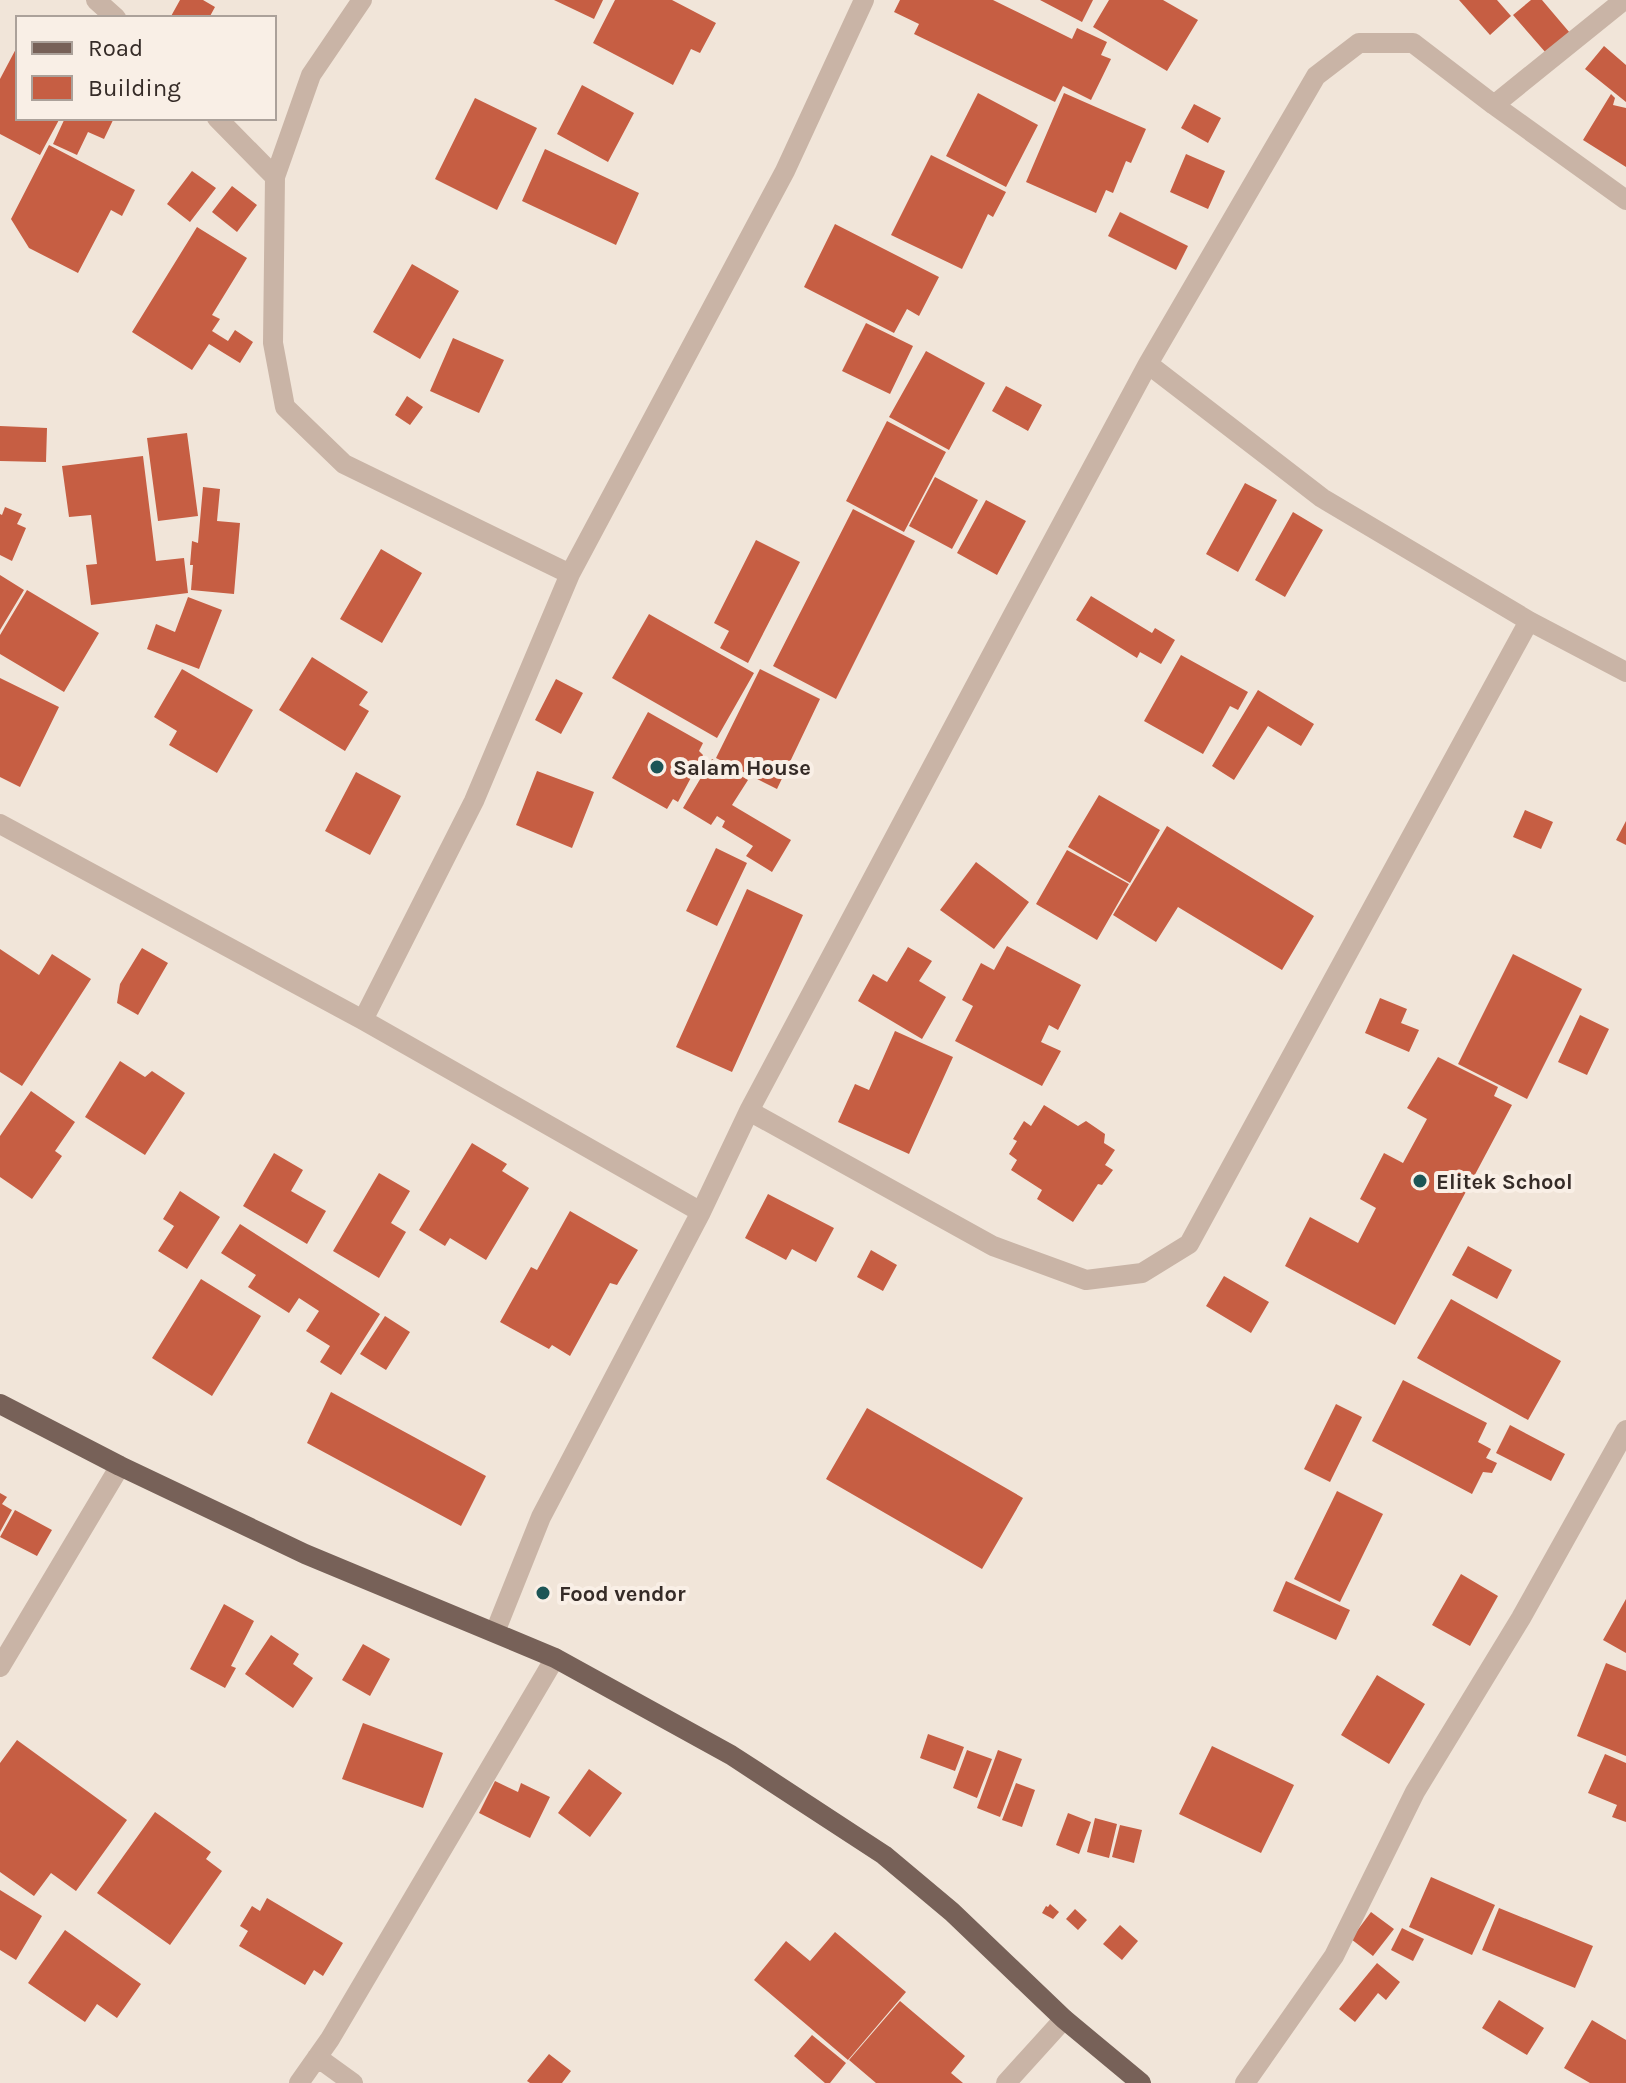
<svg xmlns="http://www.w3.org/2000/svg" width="1626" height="2083" font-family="Karla,sans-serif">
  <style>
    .building { fill: #c65e43 }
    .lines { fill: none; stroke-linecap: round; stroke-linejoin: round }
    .minor { stroke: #c9b4a6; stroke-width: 20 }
    .major { stroke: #776158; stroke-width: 20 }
    .poi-dot { fill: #1c5556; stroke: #f9efe6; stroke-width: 3 }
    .labels { text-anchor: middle; stroke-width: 8; stroke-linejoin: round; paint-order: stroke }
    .poi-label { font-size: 22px; font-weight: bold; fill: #352b27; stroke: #f9efe6; text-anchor: start }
  </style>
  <rect width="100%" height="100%" fill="#f1e5d9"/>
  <!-- building -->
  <path class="building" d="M 180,0 L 203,0 L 215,7 L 209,18 L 170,18 Z
    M 554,0 L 603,0 L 594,19 Z
    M 615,0 L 672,0 L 716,23 L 700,53 L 691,49 L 673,85 L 593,43 Z
    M 900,0 L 993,0 L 1072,39 L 1077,28 L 1107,42 L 1101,55 L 1111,59 L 1091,100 L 1063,86 L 1055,102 L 914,34 L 919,24 L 894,12 Z
    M 1040,0 L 1093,0 L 1082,22 Z
    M 1109,0 L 1163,0 L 1198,20 L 1167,71 L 1093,27 Z
    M 1459,0 L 1497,0 L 1511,16 L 1490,35 Z
    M 1531,0 L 1542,0 L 1570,33 L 1546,53 L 1513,15 Z
    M 18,45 L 18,118 L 60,118 L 40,155 L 0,134 L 0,79 Z
    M 1604,46 L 1626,65 L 1626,102 L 1585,69 Z
    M 582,85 L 634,113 L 608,162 L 557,134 Z
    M 978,93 L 1038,125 L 1006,187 L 946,156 Z
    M 1064,93 L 1146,129 L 1131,163 L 1126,161 L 1113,193 L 1106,190 L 1096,213 L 1026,182 Z
    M 1611,94 L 1615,98 L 1613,105 L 1626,108 L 1626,167 L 1583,140 Z
    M 475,98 L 537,128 L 497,210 L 435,179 Z
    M 1194,104 L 1221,118 L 1208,143 L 1181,128 Z
    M 65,118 L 114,118 L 104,139 L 88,132 L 77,155 L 53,144 Z
    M 49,145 L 135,190 L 122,216 L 111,210 L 78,273 L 29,248 L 11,219 Z
    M 545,149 L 639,193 L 616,245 L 522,201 Z
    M 1186,154 L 1225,171 L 1208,209 L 1170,192 Z
    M 931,155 L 1006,192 L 993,217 L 988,214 L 962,269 L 891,235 Z
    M 192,171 L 216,188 L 190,222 L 167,204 Z
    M 232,186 L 257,205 L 237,232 L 212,212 Z
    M 1120,212 L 1188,246 L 1176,270 L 1108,236 Z
    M 835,224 L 939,277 L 919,316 L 907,309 L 894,333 L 804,287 Z
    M 197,227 L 247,258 L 212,315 L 220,319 L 212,331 L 228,341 L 235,330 L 253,342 L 240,363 L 209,344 L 192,370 L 132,332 Z
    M 412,264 L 459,291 L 420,359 L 373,332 Z
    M 866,323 L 913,346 L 890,394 L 842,371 Z
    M 453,338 L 504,360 L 479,413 L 430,391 Z
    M 926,351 L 985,383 L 949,450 L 889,417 Z
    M 1006,386 L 1042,405 L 1028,431 L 992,411 Z
    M 407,396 L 423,407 L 410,425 L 395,415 Z
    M 887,421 L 946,452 L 904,532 L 846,501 Z
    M 0,426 L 47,428 L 46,462 L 0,461 Z
    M 187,433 L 198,516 L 158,521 L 147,438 Z
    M 143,456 L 156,561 L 184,558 L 188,593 L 91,605 L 86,565 L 97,564 L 91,515 L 69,517 L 62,466 Z
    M 935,477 L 978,500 L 952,549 L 909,526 Z
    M 1245,483 L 1277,500 L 1238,572 L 1206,554 Z
    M 203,487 L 220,489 L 217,521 L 240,523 L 234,594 L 191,590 L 193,565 L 190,565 L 192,541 L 198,543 Z
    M 986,500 L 1026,521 L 997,575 L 957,553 Z
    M 5,507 L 22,514 L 17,524 L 26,528 L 12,561 L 0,555 L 0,514 L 2,515 Z
    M 853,509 L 915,541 L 836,699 L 773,666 Z
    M 1293,512 L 1323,530 L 1285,597 L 1255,580 Z
    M 756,540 L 800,562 L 748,663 L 720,648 L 729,631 L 714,623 Z
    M 381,549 L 422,573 L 382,643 L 340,619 Z
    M 0,575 L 24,590 L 0,630 Z
    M 27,590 L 99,633 L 64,692 L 0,654 L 0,635 Z
    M 1091,596 L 1152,633 L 1155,628 L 1175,640 L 1161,664 L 1140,652 L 1137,658 L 1076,620 Z
    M 188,597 L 222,610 L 199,669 L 147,649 L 156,624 L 175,632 Z
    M 649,614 L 754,673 L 717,738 L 612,678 Z
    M 1181,655 L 1248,692 L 1238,710 L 1230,706 L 1203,754 L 1144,721 Z
    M 312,657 L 368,692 L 359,705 L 369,711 L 345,751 L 279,710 Z
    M 182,669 L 253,710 L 217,773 L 169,745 L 177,731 L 154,717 Z
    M 760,669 L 820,699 L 777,789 L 716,758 Z
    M 0,678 L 59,707 L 20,787 L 0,777 Z
    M 556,679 L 583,693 L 561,734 L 535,720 Z
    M 1258,690 L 1314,724 L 1301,746 L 1268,726 L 1234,780 L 1212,766 Z
    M 648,712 L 703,743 L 699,751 L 703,755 L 678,802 L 673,799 L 667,809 L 612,778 Z
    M 712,759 L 748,780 L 732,805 L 791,840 L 772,872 L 746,856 L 753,846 L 722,827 L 725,821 L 717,816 L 711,825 L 683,808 Z
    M 537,771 L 594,792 L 572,848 L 516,825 Z
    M 356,772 L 401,796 L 370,855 L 325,831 Z
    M 1099,795 L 1160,830 L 1130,883 L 1068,847 Z
    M 1525,810 L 1553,822 L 1541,849 L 1513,837 Z
    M 1626,821 L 1626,845 L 1616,840 Z
    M 1167,826 L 1314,916 L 1282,970 L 1178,907 L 1156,942 L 1113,915 Z
    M 716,848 L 747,863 L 717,926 L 686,911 Z
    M 1067,850 L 1129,884 L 1097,940 L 1036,904 Z
    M 976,862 L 1029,902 L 994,949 L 940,910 Z
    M 747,889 L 803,915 L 732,1072 L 676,1047 Z
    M 1007,946 L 1081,985 L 1058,1030 L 1049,1025 L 1041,1042 L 1061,1051 L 1042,1086 L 955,1041 L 973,1006 L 962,1000 L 981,963 L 994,970 Z
    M 908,947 L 932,961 L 919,981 L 946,997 L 922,1039 L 858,1001 L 873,974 L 887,982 Z
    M 142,948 L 168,963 L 138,1015 L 117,1003 L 120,984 Z
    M 0,949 L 39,975 L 52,954 L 91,979 L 22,1086 L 0,1072 Z
    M 1513,954 L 1582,989 L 1527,1099 L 1458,1064 Z
    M 1380,998 L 1407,1009 L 1401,1023 L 1419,1030 L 1409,1052 L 1365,1033 Z
    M 1580,1015 L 1609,1029 L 1587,1075 L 1558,1062 Z
    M 895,1031 L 953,1057 L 909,1154 L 838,1122 L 855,1084 L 869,1090 Z
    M 1438,1057 L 1498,1087 L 1494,1096 L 1512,1105 L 1395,1325 L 1285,1266 L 1310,1217 L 1358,1243 L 1376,1208 L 1360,1199 L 1384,1153 L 1403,1163 L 1427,1119 L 1407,1108 Z
    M 120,1061 L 145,1077 L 152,1071 L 185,1093 L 145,1155 L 85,1117 Z
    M 31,1091 L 75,1122 L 55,1151 L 62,1156 L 32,1199 L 0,1177 L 0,1136 Z
    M 1044,1105 L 1078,1126 L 1086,1121 L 1105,1134 L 1104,1143 L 1115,1150 L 1105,1165 L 1113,1170 L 1102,1185 L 1098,1184 L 1073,1222 L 1037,1199 L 1042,1190 L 1011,1170 L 1017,1160 L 1009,1154 L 1017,1141 L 1013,1139 L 1024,1121 L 1031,1126 Z
    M 472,1143 L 507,1164 L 502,1171 L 529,1188 L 486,1260 L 450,1238 L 445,1246 L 419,1230 Z
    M 274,1153 L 303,1170 L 291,1191 L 326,1211 L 307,1244 L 243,1206 Z
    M 379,1173 L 410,1191 L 391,1223 L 406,1232 L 379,1278 L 333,1251 Z
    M 180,1191 L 220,1217 L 187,1269 L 158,1251 L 174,1226 L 163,1219 Z
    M 768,1194 L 834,1228 L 816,1262 L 792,1249 L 786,1260 L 745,1238 Z
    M 570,1211 L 638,1250 L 617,1285 L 610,1283 L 570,1356 L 552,1345 L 549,1349 L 500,1322 L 531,1267 L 537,1270 Z
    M 240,1224 L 380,1314 L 341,1375 L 320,1362 L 330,1346 L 306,1331 L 319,1311 L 299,1298 L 289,1313 L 248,1287 L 256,1275 L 221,1253 Z
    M 1468,1246 L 1512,1270 L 1497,1299 L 1452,1275 Z
    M 871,1250 L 897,1265 L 883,1291 L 857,1277 Z
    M 1224,1276 L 1269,1302 L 1251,1333 L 1206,1306 Z
    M 201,1279 L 261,1316 L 212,1396 L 152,1358 Z
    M 1451,1299 L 1561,1361 L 1528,1420 L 1417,1358 Z
    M 385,1316 L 410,1332 L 386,1370 L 360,1354 Z
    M 1403,1380 L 1487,1423 L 1478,1442 L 1491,1449 L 1486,1458 L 1497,1463 L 1492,1473 L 1483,1472 L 1472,1494 L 1372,1441 Z
    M 331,1392 L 486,1476 L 461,1526 L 307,1443 Z
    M 1336,1404 L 1362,1417 L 1330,1482 L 1304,1469 Z
    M 867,1408 L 1023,1498 L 982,1569 L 826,1479 Z
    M 1510,1425 L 1565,1454 L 1551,1481 L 1496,1453 Z
    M 1337,1491 L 1383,1514 L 1340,1602 L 1294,1579 Z
    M 0,1493 L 7,1497 L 2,1504 L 12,1510 L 0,1532 Z
    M 15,1510 L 52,1530 L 37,1556 L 0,1537 Z
    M 1461,1574 L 1498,1596 L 1470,1646 L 1432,1625 Z
    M 1286,1581 L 1350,1610 L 1336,1640 L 1273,1611 Z
    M 1626,1599 L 1626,1653 L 1603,1640 Z
    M 224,1604 L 254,1621 L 231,1666 L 236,1668 L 225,1688 L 190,1669 Z
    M 271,1635 L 299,1654 L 293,1664 L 313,1678 L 293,1708 L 245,1674 Z
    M 363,1644 L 390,1659 L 370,1696 L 342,1680 Z
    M 1606,1663 L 1626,1671 L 1626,1756 L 1577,1736 Z
    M 1377,1675 L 1425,1704 L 1389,1764 L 1341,1735 Z
    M 363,1723 L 443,1753 L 423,1808 L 342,1779 Z
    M 928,1734 L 964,1747 L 955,1771 L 920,1758 Z
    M 17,1740 L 127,1820 L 76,1891 L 51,1873 L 34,1896 L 0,1872 L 0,1763 Z
    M 1212,1746 L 1294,1785 L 1261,1853 L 1179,1814 Z
    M 967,1750 L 992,1759 L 977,1798 L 953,1788 Z
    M 998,1750 L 1022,1759 L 1000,1817 L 977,1808 Z
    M 1605,1754 L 1626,1763 L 1626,1822 L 1612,1817 L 1617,1805 L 1588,1793 Z
    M 589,1769 L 622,1793 L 590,1837 L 558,1813 Z
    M 495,1781 L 518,1792 L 521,1783 L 550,1797 L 530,1838 L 479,1813 Z
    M 1016,1783 L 1035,1790 L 1022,1827 L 1002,1820 Z
    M 155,1812 L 211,1852 L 206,1859 L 222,1871 L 170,1945 L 97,1893 Z
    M 1068,1813 L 1091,1822 L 1079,1854 L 1056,1845 Z
    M 1095,1818 L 1117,1824 L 1109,1858 L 1087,1852 Z
    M 1120,1825 L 1142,1830 L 1134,1863 L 1112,1857 Z
    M 1431,1877 L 1495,1905 L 1472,1955 L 1409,1927 Z
    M 0,1890 L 42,1916 L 16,1960 L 0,1950 Z
    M 267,1898 L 343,1943 L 323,1976 L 314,1970 L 305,1985 L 239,1946 L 248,1931 L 240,1926 L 252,1906 L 260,1911 Z
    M 1050,1904 L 1059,1912 L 1053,1919 L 1042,1913 L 1046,1906 L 1048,1907 Z
    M 1499,1908 L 1593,1946 L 1575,1988 L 1482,1950 Z
    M 1075,1909 L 1087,1920 L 1078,1930 L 1066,1919 Z
    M 1371,1912 L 1394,1929 L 1373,1956 L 1351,1939 Z
    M 1120,1925 L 1138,1941 L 1122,1960 L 1103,1944 Z
    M 1402,1928 L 1424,1939 L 1413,1961 L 1391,1950 Z
    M 65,1930 L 141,1984 L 117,2018 L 97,2004 L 85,2022 L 28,1983 Z
    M 835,1932 L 906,1992 L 848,2060 L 754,1980 L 786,1941 L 810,1961 Z
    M 1377,1963 L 1400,1982 L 1386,2000 L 1378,1993 L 1355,2022 L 1339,2009 Z
    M 1499,2000 L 1544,2028 L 1527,2055 L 1482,2028 Z
    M 900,2001 L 965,2056 L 951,2073 L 963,2083 L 876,2083 L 849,2060 Z
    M 1592,2020 L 1626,2040 L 1626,2083 L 1590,2083 L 1564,2068 Z
    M 812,2035 L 846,2063 L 830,2083 L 825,2083 L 794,2056 Z
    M 549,2054 L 571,2071 L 562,2083 L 530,2083 L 527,2081 Z"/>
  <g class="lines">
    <!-- minor -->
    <path class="minor" d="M 96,0 L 116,18
      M 1494,105 L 1624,0
      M 217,118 L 275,177 L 273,343 L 285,407 L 344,464 L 570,574
      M 275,177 L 311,75 L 362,0
      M 1148,364 L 1322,498 L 1529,621 L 1626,672
      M 0,824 L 363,1020 L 701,1212
      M 363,1020 L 474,801 L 570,574 L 785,171 L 864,0
      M 749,1111 L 993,1246 L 1086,1280 L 1142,1273 L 1189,1244 L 1529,621
      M 495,1632 L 541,1517 L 701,1212 L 749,1111 L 1014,613 L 1148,364 L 1316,76 L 1359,43 L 1413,43 L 1494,105 L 1626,200
      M 0,1667 L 120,1466
      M 317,2057 L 353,2083
      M 299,2083 L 330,2039 L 555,1658
      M 1006,2083 L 1064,2019
      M 1245,2083 L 1334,1956 L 1415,1792 L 1521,1618 L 1626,1430"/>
    <!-- major -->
    <path class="major" d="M 0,1404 L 120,1466 L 305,1554 L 555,1658 L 731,1755 L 884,1855 L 952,1912 L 1064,2019 L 1141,2083"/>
  </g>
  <!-- markers -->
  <g class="poi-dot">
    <circle cx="657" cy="767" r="8"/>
    <circle cx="1420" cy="1181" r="8"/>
    <circle cx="543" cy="1593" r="8"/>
  </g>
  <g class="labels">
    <!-- poi labels -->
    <g class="poi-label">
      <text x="673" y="775">Salam House</text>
      <text x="1436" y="1189">Elitek School</text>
      <text x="559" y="1601">Food vendor</text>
    </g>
  </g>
  <!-- legend -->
  <rect x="16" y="16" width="260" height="104" fill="#f9efe6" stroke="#aba19a" stroke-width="2"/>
  <rect x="32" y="42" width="40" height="12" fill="#776158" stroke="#aba19a" stroke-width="2"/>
  <text x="88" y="56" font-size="24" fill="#352b27">Road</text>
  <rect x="32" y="76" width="40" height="24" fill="#c65e43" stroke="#aba19a" stroke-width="2"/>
  <text x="88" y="96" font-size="24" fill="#352b27">Building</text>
</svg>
